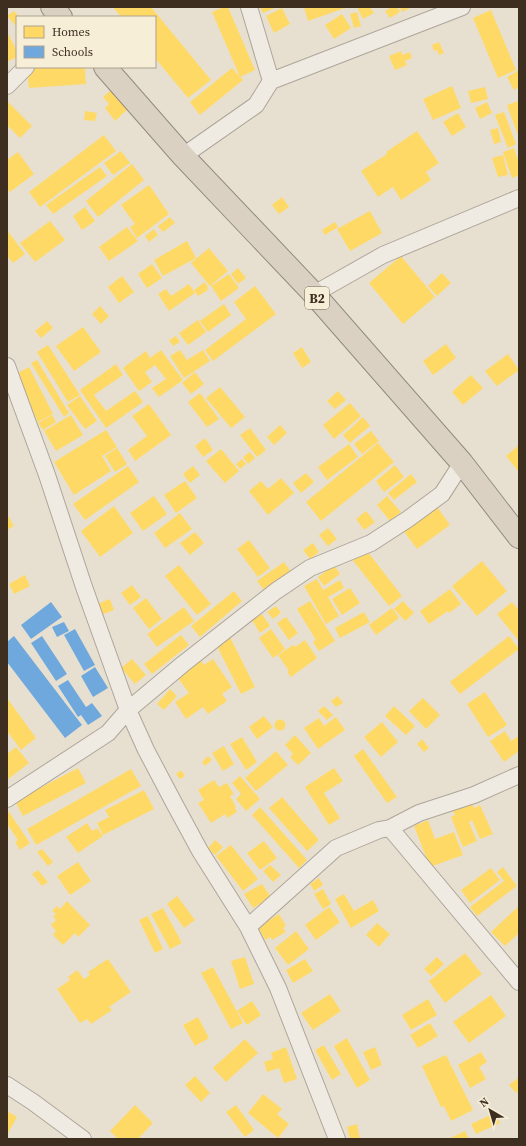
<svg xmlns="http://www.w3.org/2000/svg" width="526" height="1146" font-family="'Source Serif 4',serif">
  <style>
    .homes { fill: #ffd966 }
    .schools { fill: #6fa8dc }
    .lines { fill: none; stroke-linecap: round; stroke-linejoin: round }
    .street-casing { stroke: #ada599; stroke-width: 18 }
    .highway-casing { stroke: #928b80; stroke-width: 24 }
    .street { stroke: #efebe3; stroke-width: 16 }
    .highway { stroke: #dad1c2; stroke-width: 22 }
    .labels { text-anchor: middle; stroke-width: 4; stroke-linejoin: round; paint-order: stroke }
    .shield { fill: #f7eed8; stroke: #756857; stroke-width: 1 }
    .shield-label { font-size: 13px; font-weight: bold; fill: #3d2e20 }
  </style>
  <rect width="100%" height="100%" fill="#e7e0d1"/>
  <!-- homes -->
  <path class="homes" d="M 113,7 L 151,7 L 211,80 L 188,98 L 155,58 L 155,17 L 121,17 Z
    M 224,7 L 228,7 L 255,70 L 240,77 L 212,12 Z
    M 260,7 L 277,7 L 263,13 Z
    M 304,7 L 348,7 L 308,21 Z
    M 357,7 L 370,7 L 374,13 L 363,19 Z
    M 392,7 L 397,7 L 400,12 L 390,18 L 385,11 Z
    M 400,7 L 412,7 L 402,12 Z
    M 282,8 L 290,24 L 274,33 L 266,16 Z
    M 491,10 L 516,70 L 498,78 L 473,18 Z
    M 14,11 L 19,17 L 17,17 L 17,27 L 7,16 Z
    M 357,12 L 361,26 L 354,28 L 350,14 Z
    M 342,14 L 351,28 L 334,39 L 325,25 Z
    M 7,32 L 17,51 L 17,57 L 7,62 Z
    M 439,42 L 444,53 L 439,55 L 437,50 L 434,51 L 432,45 Z
    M 401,51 L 402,55 L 410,52 L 412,58 L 405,61 L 407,65 L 395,70 L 389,56 Z
    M 27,67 L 85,67 L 86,84 L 29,88 Z
    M 232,68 L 243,80 L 200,115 L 190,102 Z
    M 519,70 L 519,87 L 514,90 L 507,77 Z
    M 452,86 L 461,108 L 433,120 L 423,99 Z
    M 485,87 L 488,99 L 471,103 L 468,91 Z
    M 113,88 L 129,108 L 115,121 L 105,108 L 109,104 L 103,97 Z
    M 518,101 L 519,104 L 519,138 L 507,105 Z
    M 8,102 L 32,126 L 20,138 L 7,125 L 7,103 Z
    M 487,102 L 492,113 L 480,119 L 475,108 Z
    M 85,111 L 97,113 L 95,121 L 84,120 Z
    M 504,112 L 516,144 L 508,148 L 495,115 Z
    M 458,113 L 466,127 L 452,136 L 443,122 Z
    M 498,128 L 501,142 L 494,144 L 490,130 Z
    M 417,131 L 439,163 L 426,172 L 431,180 L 401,200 L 393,187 L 378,197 L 361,171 L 387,154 L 386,152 Z
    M 104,135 L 116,151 L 40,207 L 29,192 Z
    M 514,148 L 519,163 L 519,175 L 512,178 L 503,152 Z
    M 121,151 L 130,163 L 113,175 L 104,163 Z
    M 18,152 L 34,174 L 10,192 L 7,189 L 7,160 Z
    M 503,155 L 508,175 L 498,177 L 492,158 Z
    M 132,164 L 144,180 L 98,217 L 86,201 Z
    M 100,167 L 107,176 L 53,214 L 46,205 Z
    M 149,185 L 169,214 L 137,238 L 130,227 L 135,224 L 121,205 Z
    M 282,197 L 289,207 L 279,214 L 272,205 Z
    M 85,207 L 95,221 L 82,230 L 73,216 Z
    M 370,211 L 382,233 L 350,251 L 337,229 Z
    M 170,217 L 175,223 L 163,232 L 158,226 Z
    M 50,221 L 65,240 L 35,262 L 20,243 Z
    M 335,222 L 338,227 L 325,235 L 322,230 Z
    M 127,227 L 138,241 L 109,261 L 99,247 Z
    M 154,229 L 158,235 L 149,242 L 145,236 Z
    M 7,230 L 25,254 L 13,263 L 7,256 Z
    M 187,241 L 196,258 L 163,276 L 154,260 Z
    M 209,248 L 228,271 L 210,286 L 191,263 Z
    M 401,256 L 435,297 L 403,324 L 369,283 Z
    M 152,264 L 162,278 L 147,288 L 138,274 Z
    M 238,268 L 246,278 L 238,284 L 231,274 Z
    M 442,273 L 451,283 L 437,296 L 428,286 Z
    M 229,274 L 239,288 L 221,301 L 211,286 Z
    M 122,276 L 134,292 L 119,303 L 108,287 Z
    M 205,282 L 208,287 L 207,288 L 208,290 L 198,296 L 194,290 Z
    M 189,284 L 195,293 L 169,311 L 158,294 L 166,289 L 171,296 Z
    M 255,286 L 276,314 L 213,361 L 205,350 L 246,319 L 234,302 Z
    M 224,304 L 231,315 L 208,332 L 200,321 Z
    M 100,306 L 109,316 L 101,324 L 92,314 Z
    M 198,320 L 206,332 L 188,345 L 179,333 Z
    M 47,321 L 53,328 L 41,338 L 35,331 Z
    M 83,327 L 101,352 L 74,371 L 56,346 Z
    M 176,336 L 180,342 L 173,346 L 169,340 Z
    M 446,344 L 456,358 L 433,375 L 423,361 Z
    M 48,345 L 80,395 L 68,402 L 37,352 Z
    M 302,347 L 311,362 L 302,368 L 293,353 Z
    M 161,350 L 183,380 L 159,397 L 152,388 L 166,379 L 155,365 L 145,372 L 152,382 L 139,391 L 123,368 L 146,351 L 150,358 Z
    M 180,350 L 187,360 L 203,350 L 210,361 L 184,378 L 170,356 Z
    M 508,354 L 519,370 L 497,386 L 485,371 Z
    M 37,360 L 69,413 L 64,417 L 31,363 Z
    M 116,364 L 123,375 L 94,395 L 106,411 L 135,391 L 143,402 L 106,428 L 80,390 Z
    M 29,367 L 53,414 L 38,422 L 14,375 Z
    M 195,372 L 204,384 L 191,394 L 182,383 Z
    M 471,375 L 483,388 L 463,405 L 452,392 Z
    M 220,387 L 245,417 L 231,428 L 206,398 Z
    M 338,391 L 346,400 L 335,409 L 327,401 Z
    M 200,393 L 219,419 L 207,427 L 188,402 Z
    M 80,396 L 97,421 L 85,429 L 67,405 Z
    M 350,403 L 361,416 L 334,439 L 323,425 Z
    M 149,404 L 171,435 L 135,461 L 128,450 L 147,436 L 132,416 Z
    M 52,415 L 56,422 L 43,430 L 38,423 Z
    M 71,415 L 83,435 L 56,451 L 44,431 Z
    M 363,417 L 370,426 L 350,443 L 343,435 Z
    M 280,425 L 287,433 L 274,445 L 267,437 Z
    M 250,428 L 266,450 L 257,457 L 240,435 Z
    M 106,430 L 117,447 L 102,456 L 111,471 L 74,495 L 54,462 Z
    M 371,431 L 379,441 L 362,454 L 354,444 Z
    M 205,438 L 213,450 L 203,457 L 195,446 Z
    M 378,443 L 394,462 L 321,521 L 306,502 Z
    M 349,444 L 358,457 L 327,480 L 318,467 Z
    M 519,445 L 519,472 L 506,456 Z
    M 117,448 L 127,464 L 115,472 L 105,456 Z
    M 221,449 L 239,471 L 225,483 L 206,461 Z
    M 250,452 L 255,458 L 248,464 L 243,457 Z
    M 242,459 L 246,464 L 240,469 L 236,464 Z
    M 395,465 L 404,477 L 384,492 L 376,481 Z
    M 128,466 L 139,482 L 85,520 L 73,504 Z
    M 193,466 L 200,475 L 190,483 L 183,474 Z
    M 306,473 L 314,482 L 301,493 L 293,483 Z
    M 411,474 L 417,482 L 394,500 L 388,493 Z
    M 281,478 L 294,493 L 268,515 L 249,491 L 261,481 L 268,489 Z
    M 185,481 L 197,498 L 176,513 L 164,495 Z
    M 154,496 L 167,514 L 143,531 L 130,513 Z
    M 387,496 L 401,512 L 390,521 L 377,505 Z
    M 435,504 L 450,525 L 417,549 L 402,529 Z
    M 114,506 L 133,533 L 100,557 L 81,531 Z
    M 366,511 L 375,522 L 364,530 L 356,519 Z
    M 180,513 L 192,529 L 165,548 L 154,533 Z
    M 7,514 L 14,526 L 7,530 Z
    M 328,528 L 337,539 L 328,546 L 319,535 Z
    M 195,532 L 204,543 L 190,555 L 180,543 Z
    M 249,540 L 270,568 L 258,577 L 237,549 Z
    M 313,543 L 319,552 L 310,559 L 303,550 Z
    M 364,547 L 402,596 L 389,606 L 351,558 Z
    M 482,561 L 507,591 L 477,616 L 452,586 Z
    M 284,562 L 291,572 L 264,590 L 257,581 Z
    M 179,565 L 211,604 L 197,615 L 165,576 Z
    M 334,565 L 340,574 L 324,586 L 318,577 Z
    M 25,575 L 30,586 L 14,594 L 9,584 Z
    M 317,579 L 323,590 L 340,580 L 344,588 L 328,597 L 339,616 L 326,624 L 304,586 Z
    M 132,585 L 141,597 L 130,605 L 121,593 Z
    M 350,588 L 360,603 L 342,615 L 332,599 Z
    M 450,589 L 461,604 L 449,613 L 448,611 L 429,624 L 420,611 Z
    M 234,591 L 242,601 L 200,637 L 191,626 Z
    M 146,598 L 162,619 L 149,629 L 133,608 Z
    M 110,599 L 114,610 L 101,615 L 97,604 Z
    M 310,601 L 335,641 L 319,651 L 313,642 L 316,640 L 297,609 Z
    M 403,601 L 414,613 L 405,621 L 394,609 Z
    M 512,602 L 519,610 L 519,641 L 497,614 Z
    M 276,606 L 281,613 L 273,619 L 267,612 Z
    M 184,607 L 194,621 L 157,647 L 147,634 Z
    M 392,608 L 399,618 L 376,635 L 369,625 Z
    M 364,612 L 370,622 L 340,638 L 335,628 Z
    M 262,614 L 270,626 L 260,633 L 252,620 Z
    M 286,617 L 298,633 L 289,640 L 277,623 Z
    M 271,629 L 285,649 L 273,658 L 259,638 Z
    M 181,635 L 189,645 L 152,674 L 144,664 Z
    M 509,636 L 519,649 L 460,694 L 450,682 Z
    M 230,637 L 255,687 L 241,694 L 216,644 Z
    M 305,640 L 317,658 L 291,677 L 287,672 L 289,671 L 278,655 L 293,645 L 295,647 Z
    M 199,657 L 204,665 L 213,659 L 232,687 L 222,694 L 227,701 L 208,714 L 203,707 L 186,719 L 175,702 L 189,693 L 175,674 Z
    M 132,659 L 146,675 L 135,684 L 121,668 Z
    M 170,689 L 177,696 L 164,710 L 157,704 Z
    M 485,692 L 507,725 L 488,737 L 467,704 Z
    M 338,696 L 343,703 L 336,707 L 331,701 Z
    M 7,698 L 36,738 L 21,750 L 7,731 Z
    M 423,698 L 440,715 L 426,729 L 409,711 Z
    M 324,706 L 333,715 L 327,720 L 318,711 Z
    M 394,706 L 415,726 L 406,735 L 385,716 Z
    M 264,716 L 273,727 L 257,739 L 249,727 Z
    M 336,717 L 345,730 L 318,749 L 304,728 L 319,718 L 324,726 Z
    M274.5 725a5.5 5.5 0 1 1 11 0a5.5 5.5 0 1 1-11 0Z
    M 382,722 L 398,742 L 381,757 L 364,737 Z
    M 505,731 L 511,741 L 519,736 L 519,751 L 504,762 L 490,741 Z
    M 295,735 L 311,753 L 298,765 L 290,757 L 293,754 L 285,745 Z
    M 242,737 L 257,762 L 246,770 L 230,744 Z
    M 422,739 L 429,748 L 424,752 L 417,744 Z
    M 224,746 L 234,764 L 223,771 L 212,753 Z
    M 16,747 L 29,763 L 7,780 L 7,754 Z
    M 363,749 L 397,797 L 387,803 L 354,756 Z
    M 276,751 L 288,765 L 256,791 L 245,778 Z
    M 208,756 L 212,760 L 205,766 L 202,762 Z
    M 78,768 L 86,783 L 23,816 L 15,801 Z
    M 334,768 L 343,781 L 324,793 L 340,818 L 329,825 L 305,787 Z
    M 131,769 L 141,786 L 36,845 L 27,829 Z
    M 181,770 L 185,776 L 180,779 L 176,774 Z
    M 240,776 L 260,799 L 246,811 L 236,799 L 241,794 L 232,783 Z
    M 214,780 L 219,787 L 227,783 L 234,794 L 230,796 L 236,807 L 235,808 L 237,812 L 227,818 L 225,814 L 211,823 L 198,803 L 204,800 L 198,790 Z
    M 144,790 L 154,809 L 103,835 L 97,823 L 109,817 L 105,810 Z
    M 282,797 L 319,840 L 307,851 L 269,808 Z
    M 472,803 L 474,808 L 480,805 L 493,834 L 480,839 L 472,820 L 469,822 L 477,841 L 463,847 L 451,817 L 455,815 L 453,811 Z
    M 260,807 L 307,860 L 299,868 L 252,815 Z
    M 9,812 L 30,843 L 20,850 L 15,842 L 18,840 L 7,824 L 7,813 Z
    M 428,820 L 435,839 L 454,832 L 463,855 L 430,867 L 414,826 Z
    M 87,823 L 92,831 L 97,828 L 103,836 L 78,853 L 66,837 Z
    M 215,840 L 223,847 L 215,855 L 208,848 Z
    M 264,841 L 277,858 L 260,870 L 247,853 Z
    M 231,845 L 258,879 L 243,891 L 216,856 Z
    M 42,849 L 53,862 L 48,866 L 37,852 Z
    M 78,862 L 91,881 L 70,895 L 57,876 Z
    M 270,865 L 281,875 L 273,882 L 263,871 Z
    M 503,867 L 517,886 L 477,916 L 470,907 L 504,881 L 497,872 Z
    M 491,868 L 500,880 L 470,903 L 461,890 Z
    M 38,870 L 48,882 L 42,886 L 32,874 Z
    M 319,878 L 323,885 L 314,891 L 310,884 Z
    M 262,884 L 271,897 L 253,908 L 244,894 Z
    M 323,889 L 331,904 L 323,909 L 314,894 Z
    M 344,894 L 354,911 L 373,900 L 379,911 L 351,928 L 335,899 Z
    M 177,896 L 195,920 L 184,928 L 167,904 Z
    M 67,901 L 90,925 L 78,937 L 75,933 L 63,945 L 53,935 L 56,931 L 51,925 L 56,920 L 53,916 L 56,914 L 52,911 L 57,906 L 60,909 Z
    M 519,906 L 519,933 L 505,946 L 491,932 Z
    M 329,907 L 340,922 L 316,940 L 305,925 Z
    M 163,908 L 182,943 L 170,949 L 151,914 Z
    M 279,914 L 286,926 L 283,928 L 286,932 L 272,940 L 270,937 L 265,940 L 258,927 Z
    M 148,916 L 163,949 L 155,953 L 139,920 Z
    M 377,923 L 390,934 L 379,947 L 366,935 Z
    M 296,931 L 309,949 L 288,965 L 275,948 Z
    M 465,953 L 482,974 L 445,1003 L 429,981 Z
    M 245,957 L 254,984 L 240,989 L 231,961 Z
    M 437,957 L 444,964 L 431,976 L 424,969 Z
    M 108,959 L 131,992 L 109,1007 L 112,1010 L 91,1024 L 87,1019 L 80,1023 L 57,989 L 70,980 L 68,977 L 77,970 L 84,979 L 90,975 L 88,972 Z
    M 305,959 L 313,971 L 293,983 L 286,970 Z
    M 213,967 L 243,1023 L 231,1029 L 201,973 Z
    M 330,994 L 341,1011 L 313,1030 L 301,1013 Z
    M 491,995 L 506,1016 L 469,1043 L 453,1022 Z
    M 428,999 L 437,1015 L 411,1030 L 402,1015 Z
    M 252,1001 L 261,1015 L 247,1025 L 237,1011 Z
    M 198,1017 L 209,1038 L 195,1046 L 183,1025 Z
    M 430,1023 L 438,1036 L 418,1048 L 410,1035 Z
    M 347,1038 L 370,1080 L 357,1088 L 334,1046 Z
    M 245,1039 L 258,1053 L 226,1082 L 213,1068 Z
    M 324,1045 L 341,1074 L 332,1080 L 315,1050 Z
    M 286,1047 L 297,1079 L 284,1083 L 279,1068 L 267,1072 L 264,1062 L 273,1059 L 271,1053 Z
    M 375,1047 L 382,1065 L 371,1070 L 363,1052 Z
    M 481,1052 L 487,1062 L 479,1067 L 486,1079 L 470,1088 L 458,1065 Z
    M 446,1055 L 473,1110 L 451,1121 L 444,1106 L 441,1107 L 422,1066 Z
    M 195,1076 L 210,1093 L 201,1102 L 185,1085 Z
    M 518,1078 L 519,1091 L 516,1093 L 509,1085 Z
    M 263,1094 L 282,1109 L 277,1114 L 289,1124 L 278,1138 L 248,1113 Z
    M 135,1105 L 153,1123 L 138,1139 L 118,1139 L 110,1131 Z
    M 236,1105 L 254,1130 L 245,1137 L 226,1112 Z
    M 7,1111 L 17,1117 L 7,1135 Z
    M 495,1113 L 500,1123 L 476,1134 L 471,1124 Z
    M 357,1124 L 360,1139 L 350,1139 L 347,1127 Z
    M 465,1131 L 469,1139 L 448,1139 Z"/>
  <!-- schools -->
  <path class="schools" d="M 51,602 L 62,617 L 31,639 L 21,625 Z
    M 64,622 L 69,631 L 57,637 L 52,627 Z
    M 75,629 L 95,665 L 84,671 L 64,635 Z
    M 14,636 L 82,725 L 65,738 L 7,662 L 7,642 Z
    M 42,636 L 67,674 L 56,681 L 31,643 Z
    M 95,667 L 108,688 L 93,697 L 81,676 Z
    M 68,680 L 86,707 L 92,703 L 102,716 L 88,725 L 81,715 L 78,717 L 58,686 Z"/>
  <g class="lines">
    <!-- street casing -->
    <g class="street-casing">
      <path id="street" d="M 271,81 L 462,7
        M 7,86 L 26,67
        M 183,156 L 256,105 L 271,81 L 249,7
        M 314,294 L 383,255 L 519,198
        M 7,366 L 47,475 L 84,587 L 128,710 L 146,750 L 174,803 L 200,851 L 248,927 L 278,988 L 337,1139
        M 7,799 L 108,733 L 128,710 L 183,664 L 276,591 L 310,568 L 371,543 L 408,519 L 442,494 L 462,463
        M 390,828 L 519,982
        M 248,927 L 336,848 L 379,830 L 390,828 L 419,813 L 474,795 L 519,775
        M 7,1085 L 33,1102 L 83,1139"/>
    </g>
    <!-- highway casing -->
    <g class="highway-casing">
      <path id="highway" d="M 52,7 L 61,17
        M 105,67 L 183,156 L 314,294 L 462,463 L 519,537"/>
    </g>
    <!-- street -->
    <use href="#street" class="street"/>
    <!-- highway -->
    <use href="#highway" class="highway"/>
  </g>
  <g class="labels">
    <!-- shield labels -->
    <rect class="shield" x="305" y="287" width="24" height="22" rx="3"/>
    <g class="shield-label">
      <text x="317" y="303">B2</text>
    </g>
  </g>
  <!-- border -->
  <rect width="526" height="1146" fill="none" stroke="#3d2e20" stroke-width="16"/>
  <!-- legend -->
  <rect x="16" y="16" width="140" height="52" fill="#f7eed8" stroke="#ada18e"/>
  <rect x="24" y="26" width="20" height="12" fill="#ffd966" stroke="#ada18e"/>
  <text x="52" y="36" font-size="12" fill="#3d2e20">Homes</text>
  <rect x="24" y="46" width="20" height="12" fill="#6fa8dc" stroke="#ada18e"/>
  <text x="52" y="56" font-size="12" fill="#3d2e20">Schools</text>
  <!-- north arrow -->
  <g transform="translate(490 1110) rotate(322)" stroke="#f7eed8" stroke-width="3" paint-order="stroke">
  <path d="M0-3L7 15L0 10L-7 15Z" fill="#3d2e20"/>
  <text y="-6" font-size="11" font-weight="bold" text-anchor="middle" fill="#3d2e20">N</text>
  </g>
</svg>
